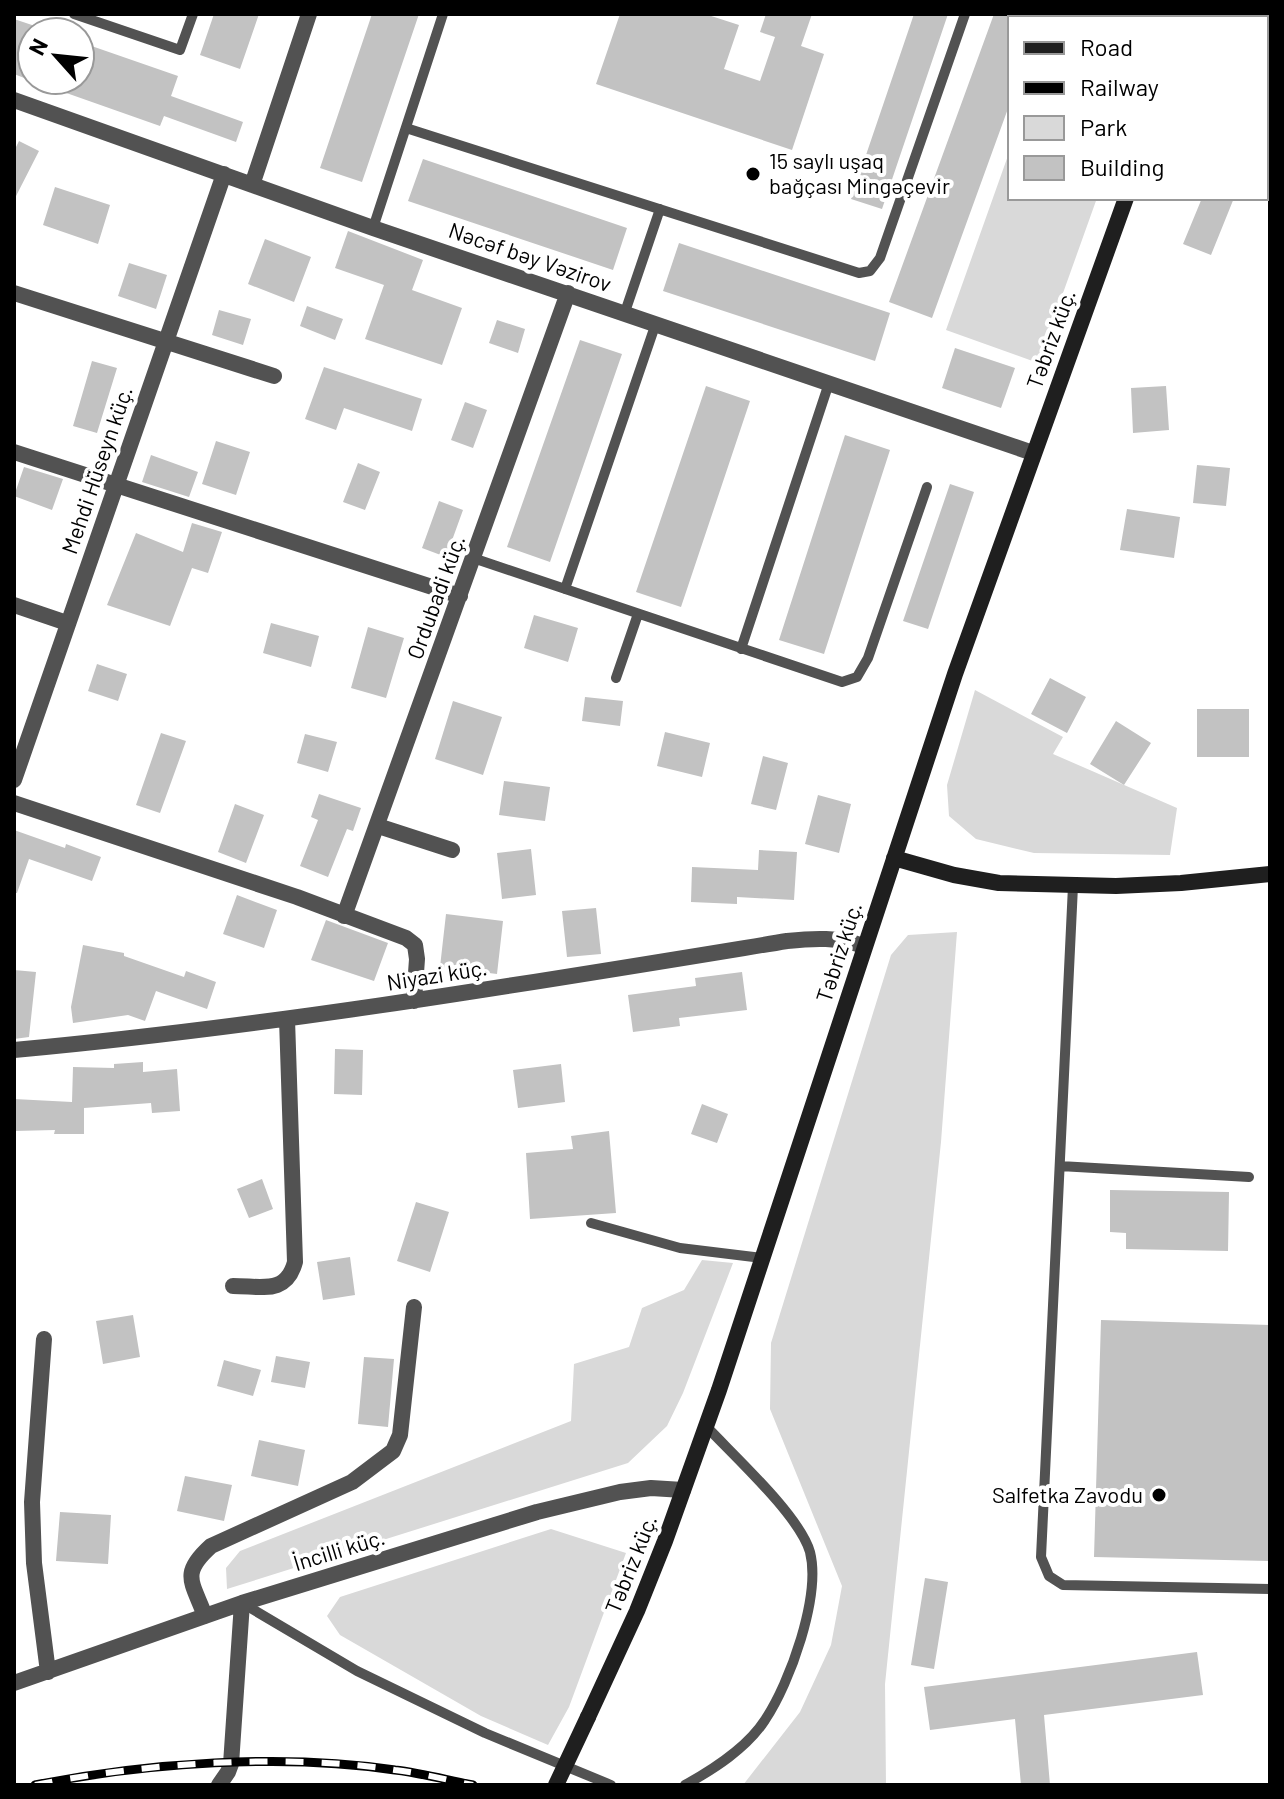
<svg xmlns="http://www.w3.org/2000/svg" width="1284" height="1799" font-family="Barlow,sans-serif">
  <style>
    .green { fill: #d9d9d9 }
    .building { fill: #c2c2c2 }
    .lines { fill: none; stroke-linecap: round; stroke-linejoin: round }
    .lane { stroke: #525252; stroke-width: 10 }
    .street { stroke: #525252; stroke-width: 16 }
    .secondary { stroke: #1f1f1f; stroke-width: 16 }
    .rail-casing { stroke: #000; stroke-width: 9 }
    .rail { stroke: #fff; stroke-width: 6; stroke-dasharray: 18; stroke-linecap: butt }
    .secondary-bridge { stroke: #1f1f1f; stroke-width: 16 }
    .poi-dot { fill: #000; stroke: #fff; stroke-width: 3 }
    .labels { text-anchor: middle; stroke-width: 8; stroke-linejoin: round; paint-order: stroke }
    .poi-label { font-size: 22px; fill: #000; stroke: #fff; text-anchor: start }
    .street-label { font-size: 22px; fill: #000; stroke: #fff }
  </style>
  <rect width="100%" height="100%" fill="#fff"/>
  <!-- green -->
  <path class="green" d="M 1058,14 L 1162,14 L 1161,18 L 1057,18 Z
    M 1010,150 L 1010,198 L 1097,198 L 1038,363 L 946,330 Z
    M 975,690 L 1063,737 L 1053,754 L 1177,808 L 1170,855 L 1034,853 L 976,839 L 949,816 L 947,785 Z
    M 957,932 L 941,1142 L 885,1684 L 886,1785 L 743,1785 L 800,1712 L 831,1645 L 842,1586 L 770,1409 L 771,1343 L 891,955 L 908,935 Z
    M 702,1260 L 733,1263 L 683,1393 L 667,1426 L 628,1463 L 227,1589 L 226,1568 L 240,1551 L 571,1421 L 574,1364 L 629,1347 L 642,1308 L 684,1290 Z
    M 551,1529 L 626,1553 L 569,1707 L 548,1745 L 481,1716 L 340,1635 L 327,1616 L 340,1597 Z"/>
  <!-- building -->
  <path class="building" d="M 214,14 L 259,14 L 240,69 L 200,55 Z
    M 372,14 L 419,14 L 362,182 L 320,168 Z
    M 620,14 L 705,14 L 739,25 L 724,69 L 760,81 L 775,37 L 760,32 L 766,14 L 812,14 L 801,46 L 824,54 L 792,150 L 596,84 Z
    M 914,14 L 948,14 L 882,209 L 851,199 Z
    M 994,14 L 1010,14 L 1010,103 L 932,318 L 889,302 Z
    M 14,19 L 32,25 L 32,81 L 14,74 Z
    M 80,42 L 178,76 L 171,96 L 243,122 L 236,142 L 164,116 L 160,126 L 38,83 L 39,80 L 80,80 Z
    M 19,141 L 39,151 L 14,200 L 14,151 Z
    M 423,159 L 627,228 L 613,270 L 408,201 Z
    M 55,187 L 110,205 L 98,244 L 43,225 Z
    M 1202,198 L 1234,198 L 1211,255 L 1183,244 Z
    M 348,231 L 423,260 L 412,290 L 462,308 L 442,365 L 365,339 L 384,285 L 335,268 Z
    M 265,239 L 311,257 L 294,302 L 248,284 Z
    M 679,243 L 890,313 L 875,361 L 663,291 Z
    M 129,263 L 167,275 L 156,309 L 118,296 Z
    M 307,306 L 343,319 L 335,340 L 300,326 Z
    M 219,310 L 251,319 L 243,345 L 212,335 Z
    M 497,320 L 525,329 L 518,353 L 489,343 Z
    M 580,340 L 622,354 L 550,562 L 507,547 Z
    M 955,348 L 1015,368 L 1001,408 L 942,388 Z
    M 92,361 L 117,368 L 97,433 L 73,426 Z
    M 324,367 L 422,399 L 412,431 L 344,408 L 336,430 L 305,419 Z
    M 706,386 L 750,401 L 681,607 L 636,592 Z
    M 1166,386 L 1169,430 L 1133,433 L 1131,388 Z
    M 465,402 L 487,410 L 473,448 L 451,440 Z
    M 845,435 L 890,450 L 824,654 L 779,640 Z
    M 216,441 L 250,452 L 236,495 L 202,484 Z
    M 151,455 L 198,472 L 189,497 L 142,482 Z
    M 358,463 L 380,472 L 365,510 L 343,502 Z
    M 1197,465 L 1230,468 L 1226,506 L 1193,503 Z
    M 24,467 L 63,479 L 52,510 L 14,496 Z
    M 950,484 L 974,492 L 928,629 L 903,621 Z
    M 439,501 L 463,510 L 446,557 L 422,548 Z
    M 1127,509 L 1180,517 L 1174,558 L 1120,550 Z
    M 192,523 L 222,532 L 208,573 L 192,568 L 170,626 L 107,605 L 136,533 L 183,552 Z
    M 534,615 L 578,628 L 568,662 L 524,648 Z
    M 271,623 L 319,636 L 311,667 L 263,653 Z
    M 368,627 L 404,638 L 386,698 L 351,688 Z
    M 97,664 L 127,674 L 118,701 L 88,691 Z
    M 1050,678 L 1086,697 L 1067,733 L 1031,714 Z
    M 585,697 L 623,701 L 620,726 L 582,721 Z
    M 453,701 L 502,717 L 483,775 L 435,759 Z
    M 1197,709 L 1249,709 L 1249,757 L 1197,757 Z
    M 1116,721 L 1151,743 L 1124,785 L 1090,764 Z
    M 665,732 L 710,743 L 702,777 L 657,766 Z
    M 161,733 L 186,741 L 160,813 L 136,805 Z
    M 305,734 L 337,742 L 328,772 L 297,763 Z
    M 763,756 L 788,763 L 776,810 L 751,804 Z
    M 504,781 L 550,787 L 545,821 L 499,815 Z
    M 319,794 L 361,808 L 353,831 L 347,829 L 328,877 L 300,866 L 318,820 L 311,817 Z
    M 818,795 L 851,804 L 839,853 L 805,844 Z
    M 235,804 L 264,815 L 246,863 L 218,852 Z
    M 14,830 L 65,848 L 66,844 L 101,857 L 92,881 L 29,859 L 17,893 L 14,893 Z
    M 531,849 L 536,895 L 502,899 L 497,853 Z
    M 759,850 L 797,852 L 794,900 L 737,897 L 737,904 L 691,902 L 692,867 L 758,870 Z
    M 237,895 L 277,910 L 264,948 L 223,934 Z
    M 596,908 L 601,954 L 567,957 L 562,911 Z
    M 446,914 L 503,921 L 497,974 L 440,967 Z
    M 326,920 L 388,943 L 374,981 L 311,960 Z
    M 83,945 L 124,953 L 124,956 L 184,977 L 186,971 L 216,982 L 207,1009 L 156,991 L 145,1021 L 128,1015 L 73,1023 L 71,1007 Z
    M 14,970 L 36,972 L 29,1037 L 14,1039 Z
    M 742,972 L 747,1010 L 679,1018 L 680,1026 L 633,1032 L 628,995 L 696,986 L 695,978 Z
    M 335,1049 L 363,1050 L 362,1095 L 334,1094 Z
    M 143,1062 L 143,1072 L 177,1069 L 180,1111 L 152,1113 L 151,1103 L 84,1108 L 84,1134 L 54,1134 L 55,1130 L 14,1131 L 14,1099 L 72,1102 L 73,1067 L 114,1068 L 114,1064 Z
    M 561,1064 L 565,1102 L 518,1108 L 513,1070 Z
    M 702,1104 L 728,1114 L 717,1143 L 691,1134 Z
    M 609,1131 L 616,1213 L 530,1219 L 526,1153 L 573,1149 L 571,1136 Z
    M 262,1179 L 273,1209 L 249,1218 L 237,1189 Z
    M 1110,1190 L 1229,1192 L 1228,1251 L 1126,1249 L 1126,1233 L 1110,1232 Z
    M 416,1202 L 449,1212 L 430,1272 L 397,1261 Z
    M 350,1257 L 355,1295 L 323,1300 L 317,1262 Z
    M 133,1315 L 140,1357 L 103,1364 L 96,1321 Z
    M 1101,1320 L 1270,1325 L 1268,1561 L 1094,1557 Z
    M 276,1356 L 310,1362 L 305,1388 L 271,1382 Z
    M 364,1357 L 394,1359 L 388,1427 L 358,1424 Z
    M 224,1360 L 261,1370 L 253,1396 L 217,1386 Z
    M 259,1440 L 305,1450 L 298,1486 L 251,1476 Z
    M 185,1476 L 232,1485 L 224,1521 L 177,1511 Z
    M 60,1512 L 111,1515 L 108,1564 L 56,1561 Z
    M 925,1578 L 948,1582 L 934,1669 L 911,1665 Z
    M 1197,1652 L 1203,1695 L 1044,1715 L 1050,1785 L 1021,1785 L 1015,1719 L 930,1730 L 924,1687 Z"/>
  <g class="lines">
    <!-- lane -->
    <path class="lane" d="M 74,14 L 180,50 L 193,14
      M 1266,25 L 1270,25
      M 1266,84 L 1270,85
      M 406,128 L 859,273 L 870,271 L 880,258 L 965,14
      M 373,228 L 443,14
      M 625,312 L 660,209
      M 473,558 L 842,682 L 857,677 L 868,658 L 927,487
      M 565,589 L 656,323
      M 741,649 L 829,383
      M 616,678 L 638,614
      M 1073,886 L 1041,1557 L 1049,1576 L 1063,1585 L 1270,1589
      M 1060,1166 L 1249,1177
      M 591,1223 L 680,1248 L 762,1258
      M 242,1603 L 357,1671 L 485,1733 L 611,1785
      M 685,1785 C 714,1769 747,1748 765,1720 C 790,1683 821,1596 810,1552 C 800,1516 733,1455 706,1426"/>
    <!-- street -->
    <path class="street" d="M 14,100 L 373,228 L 1033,453
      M 252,185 L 309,14
      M 14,293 L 274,376
      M 14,452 L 460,596
      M 14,605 L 67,623
      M 14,780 L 224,174
      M 14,803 L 297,897 L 406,938 L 415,945 L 417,959 L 414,1001
      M 378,826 L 452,850
      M 344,916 L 568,293
      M 14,1050 C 274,1026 530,983 787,941 C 814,938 838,937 864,946
      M 233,1286 C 262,1286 286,1295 295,1262 L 287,1019
      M 44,1339 L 32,1502 L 34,1563 L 48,1672
      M 205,1616 C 192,1581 180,1574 211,1546 L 352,1482 L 393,1451 L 400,1435 L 414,1307
      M 14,1683 L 242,1603 L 537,1512 L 620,1492 L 651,1488 L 683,1490
      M 219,1785 L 228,1772 L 231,1764 L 242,1603"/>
    <!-- secondary -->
    <path class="secondary" d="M 1190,18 L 1192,14
      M 894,858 L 954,875 L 999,883 L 1116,886 L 1181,883 L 1270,874
      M 588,1717 L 637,1611 L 665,1541 L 719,1390 L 955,674 L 1126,198"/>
    <!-- rail casing -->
    <g class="rail-casing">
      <path id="rail" d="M 35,1785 C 144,1763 284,1753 395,1770 C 421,1773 447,1780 473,1785"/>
    </g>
    <!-- rail -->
    <use href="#rail" class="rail"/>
    <!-- secondary-bridge -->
    <path class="secondary-bridge" d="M 556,1785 L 588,1717"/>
  </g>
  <!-- markers -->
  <g class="poi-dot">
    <circle cx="753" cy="174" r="8"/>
    <circle cx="1159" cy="1495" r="8"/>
  </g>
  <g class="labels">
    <!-- poi labels -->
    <g class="poi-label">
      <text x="769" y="169">15 saylı uşaq<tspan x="769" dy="25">bağçası Mingəçevir</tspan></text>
      <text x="1143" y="1503" text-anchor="end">Salfetka Zavodu</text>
    </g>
    <!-- street labels -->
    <g class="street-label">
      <text transform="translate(530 257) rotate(19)" y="8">Nəcəf bəy Vəzirov</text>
      <text transform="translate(1051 339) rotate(-70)" y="8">Təbriz küç.</text>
      <text transform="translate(97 470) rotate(-71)" y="8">Mehdi Hüseyn küç.</text>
      <text transform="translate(436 597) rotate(-70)" y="8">Ordubadi küç.</text>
      <text transform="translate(839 952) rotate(-72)" y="8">Təbriz küç.</text>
      <text transform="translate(437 975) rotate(-9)" y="8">Niyazi küç.</text>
      <text transform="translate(339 1550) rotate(-17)" y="8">İncilli küç.</text>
      <text transform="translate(631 1564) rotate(-68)" y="8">Təbriz küç.</text>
    </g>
  </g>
  <!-- border -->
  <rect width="1284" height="1799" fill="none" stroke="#000000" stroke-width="32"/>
  <!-- legend -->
  <rect x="1008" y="16" width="260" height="184" fill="#ffffff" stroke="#999999" stroke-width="2"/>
  <rect x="1024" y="42" width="40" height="12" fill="#1f1f1f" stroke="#999999" stroke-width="2"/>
  <text x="1080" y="56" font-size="24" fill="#000000">Road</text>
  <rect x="1024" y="82" width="40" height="12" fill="#000000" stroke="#999999" stroke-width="2"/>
  <text x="1080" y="96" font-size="24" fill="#000000">Railway</text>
  <rect x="1024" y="116" width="40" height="24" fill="#d9d9d9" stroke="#999999" stroke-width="2"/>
  <text x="1080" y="136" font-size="24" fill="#000000">Park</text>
  <rect x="1024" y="156" width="40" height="24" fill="#c2c2c2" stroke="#999999" stroke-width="2"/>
  <text x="1080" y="176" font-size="24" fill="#000000">Building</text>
  <!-- north arrow -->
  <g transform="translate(56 56) rotate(297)"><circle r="38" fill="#ffffff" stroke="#999999" stroke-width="2"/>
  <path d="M0-6L14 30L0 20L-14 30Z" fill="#000000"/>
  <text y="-12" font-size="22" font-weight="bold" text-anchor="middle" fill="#000000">N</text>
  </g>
</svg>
